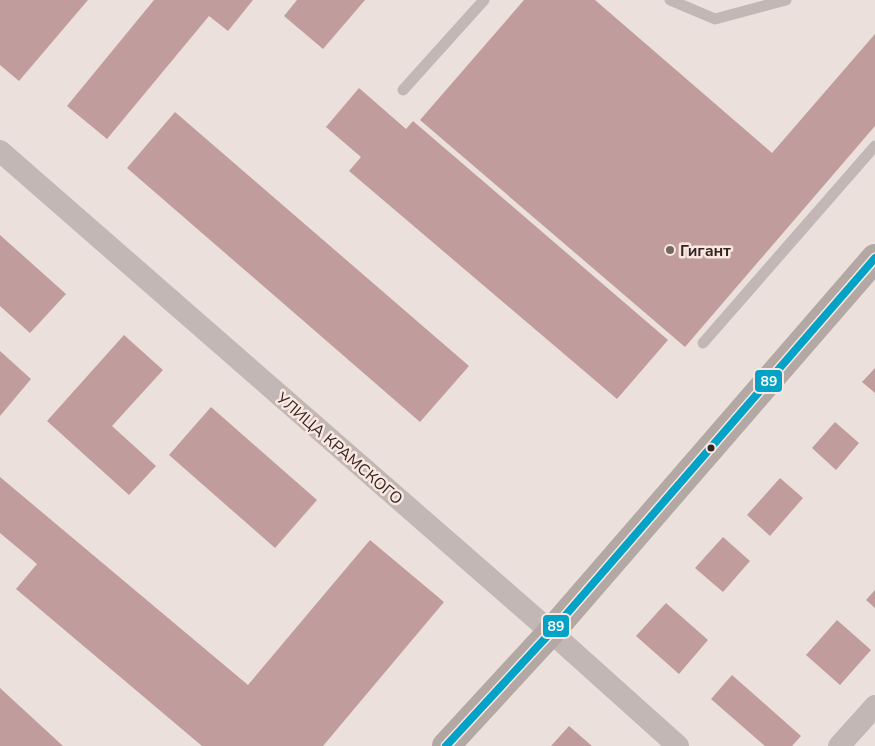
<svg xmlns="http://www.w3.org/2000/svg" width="875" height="746" font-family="'Nunito Sans',sans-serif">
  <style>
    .building { fill: #c09d9c }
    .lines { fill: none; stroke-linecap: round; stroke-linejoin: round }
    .lane { stroke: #c3b7b5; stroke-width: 11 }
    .street { stroke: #c3b7b5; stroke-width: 22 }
    .secondary { stroke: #b4a8a5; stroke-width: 28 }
    .bus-1-casing { stroke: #fae8e0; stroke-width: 11 }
    .bus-1 { stroke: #03a2c6; stroke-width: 8 }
    .poi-dot { fill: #736664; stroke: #fae8e0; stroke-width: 2 }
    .bus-dot { fill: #332524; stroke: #fae8e0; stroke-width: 2 }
    .labels { text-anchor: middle; stroke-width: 5; stroke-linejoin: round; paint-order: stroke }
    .poi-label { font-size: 16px; font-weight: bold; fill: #332524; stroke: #fae8e0; text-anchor: start }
    .street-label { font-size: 16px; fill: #332524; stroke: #fae8e0 }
    .line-badge { stroke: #fae8e0; stroke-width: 2 }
    .badge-label { font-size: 14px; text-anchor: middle; font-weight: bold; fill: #fff }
  </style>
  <rect width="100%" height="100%" fill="#ebe0db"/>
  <!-- building -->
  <path class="building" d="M 0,0 L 88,0 L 19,81 L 0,65 Z
    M 154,0 L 253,0 L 228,31 L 209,16 L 107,139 L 67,106 Z
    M 297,0 L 365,0 L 323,49 L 284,16 Z
    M 524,0 L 595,0 L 772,153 L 875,34 L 875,126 L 685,347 L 420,120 Z
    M 359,88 L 406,129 L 413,121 L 668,340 L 617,399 L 349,171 L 361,157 L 326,127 Z
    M 175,112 L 469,366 L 420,422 L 127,168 Z
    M 0,235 L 66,294 L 30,333 L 0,306 Z
    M 124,335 L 163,370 L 112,426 L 156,466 L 129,495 L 47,421 Z
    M 0,351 L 31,379 L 0,416 Z
    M 875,368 L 875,393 L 862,382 Z
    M 211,407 L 317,500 L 275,548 L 169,455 Z
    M 835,422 L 859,443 L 836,470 L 812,448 Z
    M 0,477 L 248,685 L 370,540 L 444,602 L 323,746 L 202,746 L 16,589 L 37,564 L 0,533 Z
    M 780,478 L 803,498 L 770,536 L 747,515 Z
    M 723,537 L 750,561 L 723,592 L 695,568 Z
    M 875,590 L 875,608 L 866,600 Z
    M 666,603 L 708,640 L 679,674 L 636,636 Z
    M 837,620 L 871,650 L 840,685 L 806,655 Z
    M 732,675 L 801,736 L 792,746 L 765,746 L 711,699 Z
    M 0,688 L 63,746 L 0,746 Z
    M 569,726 L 592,746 L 551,746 Z"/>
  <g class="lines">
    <!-- lane -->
    <path class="lane" d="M 670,0 L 715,19 L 786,0
      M 403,90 L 484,0
      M 703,343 L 875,146"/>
    <!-- street -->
    <path class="street" d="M 0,151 L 551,632 L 678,746
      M 839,746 L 875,706"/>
    <!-- secondary -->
    <path class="secondary" d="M 446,746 L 551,632 L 875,258"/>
    <!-- bus-1 casing -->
    <g class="bus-1-casing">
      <path id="bus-1" d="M 446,746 L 551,632 L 875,258"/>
    </g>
    <!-- bus-1 -->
    <use href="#bus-1" class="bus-1"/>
  </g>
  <!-- markers -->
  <circle class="poi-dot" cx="670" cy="250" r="5"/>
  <circle class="bus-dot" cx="711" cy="448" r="4.5"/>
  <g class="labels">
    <!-- poi labels -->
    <g class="poi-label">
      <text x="680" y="256">Гигант</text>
    </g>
    <!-- street labels -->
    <g class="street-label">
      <text transform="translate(340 448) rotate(41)" y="6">УЛИЦА КРАМСКОГО</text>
    </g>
  </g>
  <g class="line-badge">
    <rect x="754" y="369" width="29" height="24" rx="5" fill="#03a2c6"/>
    <rect x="542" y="614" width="28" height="24" rx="5" fill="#03a2c6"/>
  </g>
  <g class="badge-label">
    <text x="769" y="386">89</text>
    <text x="556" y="631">89</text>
  </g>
</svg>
